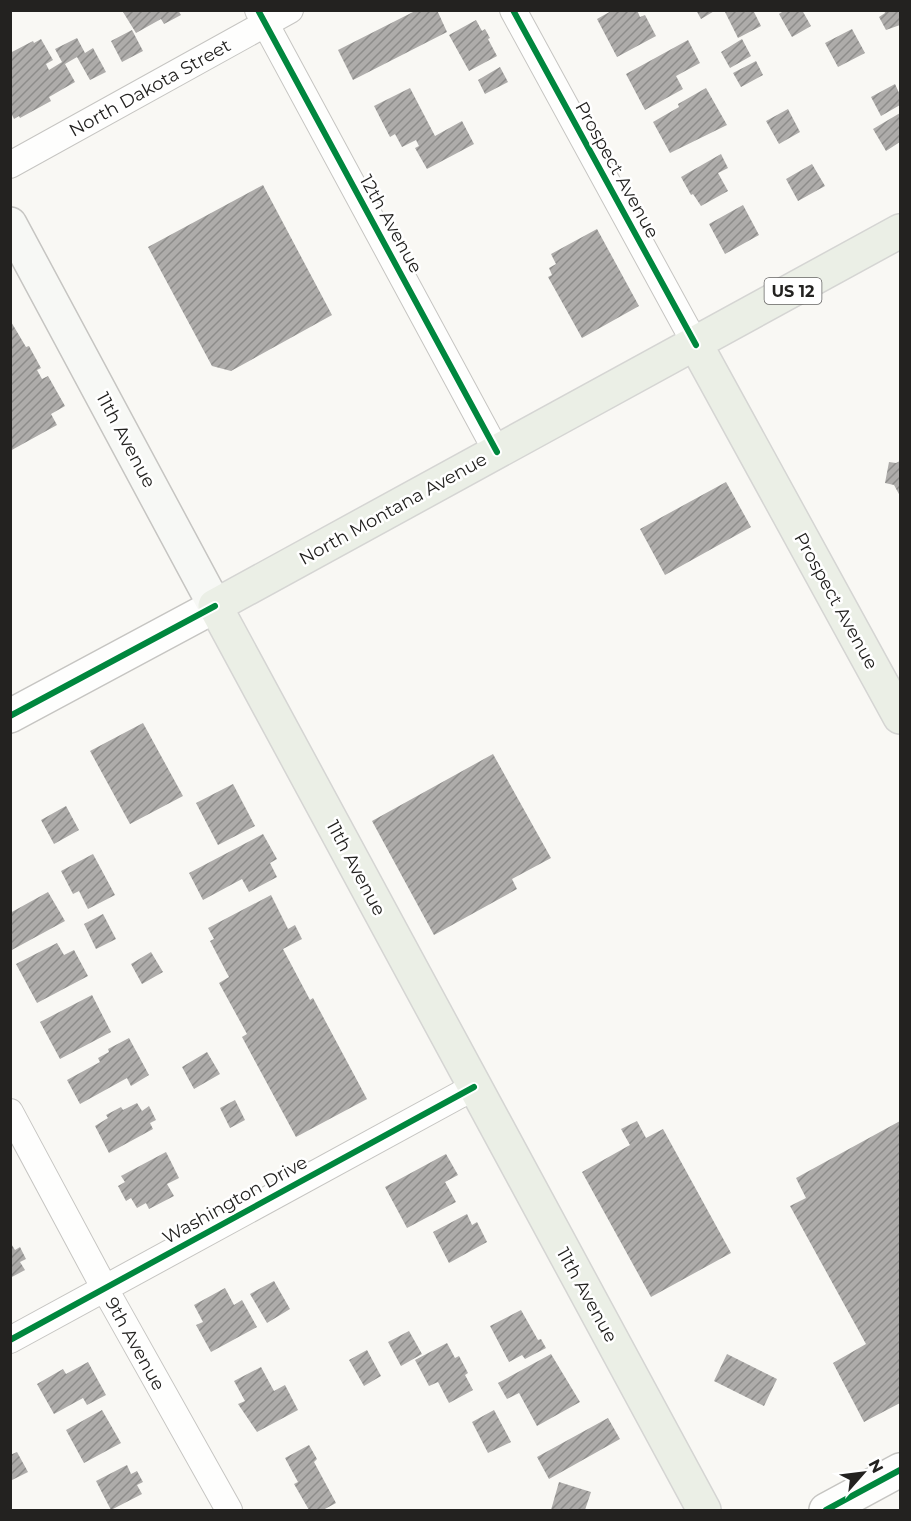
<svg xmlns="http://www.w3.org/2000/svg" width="911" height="1521" font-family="Montserrat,sans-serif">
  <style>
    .building { fill: url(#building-hatch) }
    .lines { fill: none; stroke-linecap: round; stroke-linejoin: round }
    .minor-casing { stroke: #c6c5c2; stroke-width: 28 }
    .tertiary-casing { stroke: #c6c5c2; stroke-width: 36 }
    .secondary-casing { stroke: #c6c5c2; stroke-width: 36 }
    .trunk-casing { stroke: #d5d5d3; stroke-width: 36 }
    .minor { stroke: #fefefd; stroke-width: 26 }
    .tertiary { stroke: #fefefd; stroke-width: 33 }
    .secondary { stroke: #f7f8f5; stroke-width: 33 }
    .trunk { stroke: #ebefe6; stroke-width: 33 }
    .cycleway-casing { stroke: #fff; stroke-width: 10 }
    .cycleway { stroke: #00873e; stroke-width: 6 }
    .labels { text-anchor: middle; stroke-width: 5; stroke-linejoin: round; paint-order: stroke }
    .shield { fill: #fff; stroke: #656463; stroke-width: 1.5 }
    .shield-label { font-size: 16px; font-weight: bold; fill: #232220 }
    .street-label { font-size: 18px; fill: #232220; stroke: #fff }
  </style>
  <defs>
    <pattern id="building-hatch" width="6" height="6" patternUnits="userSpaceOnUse" patternTransform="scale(1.5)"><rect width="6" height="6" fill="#aeacaa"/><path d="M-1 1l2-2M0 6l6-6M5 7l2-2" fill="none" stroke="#8d8c8a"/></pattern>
  </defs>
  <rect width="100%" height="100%" fill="#f9f8f4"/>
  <!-- building -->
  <path class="building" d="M 125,10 L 178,10 L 181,15 L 164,24 L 161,19 L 136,33 L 123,12 Z
    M 417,10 L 437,10 L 447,32 L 353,80 L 338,50 Z
    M 613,10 L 637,10 L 640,17 L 645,15 L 656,36 L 617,57 L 597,19 Z
    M 696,10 L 716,10 L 701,19 Z
    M 724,10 L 753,10 L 761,26 L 738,38 Z
    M 785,10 L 802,10 L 811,26 L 792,37 L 779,14 Z
    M 884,10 L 900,10 L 900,25 L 886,30 L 879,17 L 885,13 Z
    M 476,20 L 482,31 L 485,29 L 490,38 L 488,39 L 497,56 L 469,71 L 449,35 Z
    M 852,29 L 865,53 L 838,67 L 825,43 Z
    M 132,30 L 143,51 L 122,62 L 111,41 Z
    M 77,38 L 85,53 L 93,48 L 106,72 L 90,80 L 77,57 L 65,64 L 75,82 L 49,97 L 51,101 L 20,118 L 19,116 L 14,119 L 10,111 L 10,53 L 33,41 L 34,43 L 41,39 L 53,60 L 46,64 L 49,70 L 62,62 L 55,49 Z
    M 742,39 L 751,56 L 730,68 L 721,52 Z
    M 688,40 L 700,63 L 676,76 L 683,89 L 645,110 L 626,74 Z
    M 756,61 L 763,75 L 741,87 L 733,73 Z
    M 500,67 L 508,82 L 485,94 L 478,80 Z
    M 895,84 L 900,95 L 900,105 L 881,116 L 871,97 Z
    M 410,88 L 435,136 L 462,121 L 474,144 L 427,169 L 415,148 L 419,146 L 416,140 L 402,147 L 395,134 L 390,137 L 374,106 Z
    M 706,88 L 727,125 L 670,153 L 653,122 L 679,107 L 678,104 Z
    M 788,109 L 800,132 L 779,144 L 766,121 Z
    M 900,113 L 900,142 L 886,151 L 873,129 Z
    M 721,154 L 728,168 L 718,173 L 728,191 L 701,206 L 693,194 L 691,195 L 681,177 Z
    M 812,164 L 825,186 L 798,201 L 786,179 Z
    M 263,185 L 332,315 L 231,371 L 212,366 L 148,247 Z
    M 743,205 L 759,235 L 725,254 L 709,224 Z
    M 597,229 L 639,306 L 582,338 L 548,277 L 552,275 L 549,268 L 556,264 L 551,254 Z
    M 10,320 L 26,347 L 29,346 L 41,368 L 37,370 L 42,379 L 48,376 L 65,406 L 51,414 L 57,425 L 10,451 Z
    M 900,461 L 900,496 L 894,485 L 885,483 L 889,462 L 896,463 Z
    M 726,482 L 751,527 L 665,575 L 640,529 Z
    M 143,723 L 183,796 L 130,824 L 90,751 Z
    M 493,754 L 551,858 L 512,879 L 517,889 L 434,935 L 372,821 Z
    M 233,784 L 255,826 L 218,845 L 196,803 Z
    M 66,806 L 79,830 L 54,844 L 41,820 Z
    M 263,834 L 277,859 L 270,863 L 277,877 L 249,892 L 242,879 L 203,900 L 189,873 Z
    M 93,854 L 115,895 L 88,909 L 79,891 L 73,894 L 61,871 Z
    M 48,892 L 65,921 L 10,951 L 10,913 Z
    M 271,895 L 288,929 L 295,925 L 302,939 L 283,949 L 310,1000 L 313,998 L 367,1099 L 296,1137 L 242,1037 L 247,1034 L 219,983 L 229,977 L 210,941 L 214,939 L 208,928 Z
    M 103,914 L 116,939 L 96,949 L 84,924 Z
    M 57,943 L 64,955 L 74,950 L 88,976 L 37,1003 L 16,964 Z
    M 151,952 L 163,972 L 142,984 L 131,964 Z
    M 92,995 L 111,1032 L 60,1059 L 40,1022 Z
    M 129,1038 L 149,1075 L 131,1086 L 127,1078 L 80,1104 L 67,1080 L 100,1062 L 98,1058 L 109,1052 L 108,1049 Z
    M 207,1052 L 220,1074 L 194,1089 L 182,1067 Z
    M 235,1100 L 245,1120 L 230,1128 L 220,1108 Z
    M 137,1103 L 142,1111 L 149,1106 L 156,1120 L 150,1123 L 153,1129 L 109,1153 L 95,1126 L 108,1118 L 106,1115 L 121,1107 L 123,1110 Z
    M 637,1121 L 646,1138 L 663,1129 L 731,1253 L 651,1297 L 582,1172 L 630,1145 L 621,1129 Z
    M 900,1121 L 900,1403 L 864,1422 L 833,1363 L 866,1344 L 790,1206 L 806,1198 L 796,1178 Z
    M 166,1152 L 179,1178 L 167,1184 L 174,1196 L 149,1209 L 146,1203 L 137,1208 L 131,1198 L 126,1201 L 118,1186 L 125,1182 L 121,1176 Z
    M 446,1154 L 458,1175 L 445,1182 L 456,1202 L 407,1228 L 385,1187 Z
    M 467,1214 L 472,1225 L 477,1222 L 487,1242 L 449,1263 L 433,1232 Z
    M 10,1242 L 15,1250 L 20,1247 L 26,1259 L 20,1262 L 25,1270 L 10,1278 Z
    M 274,1281 L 290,1309 L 267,1323 L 250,1294 Z
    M 225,1288 L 234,1305 L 242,1300 L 257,1327 L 211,1352 L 196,1325 L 203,1322 L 194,1305 Z
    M 521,1310 L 538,1340 L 541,1339 L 546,1348 L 525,1359 L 522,1355 L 509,1362 L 490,1326 Z
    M 409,1331 L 422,1354 L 401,1366 L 388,1342 Z
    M 447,1343 L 455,1358 L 459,1356 L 468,1373 L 465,1375 L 473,1390 L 449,1403 L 438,1382 L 429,1386 L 415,1360 Z
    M 367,1350 L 381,1376 L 364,1386 L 349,1360 Z
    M 551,1354 L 580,1402 L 537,1426 L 519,1393 L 507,1399 L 498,1383 Z
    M 727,1354 L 777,1379 L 764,1406 L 714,1381 Z
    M 88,1362 L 106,1395 L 87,1405 L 83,1398 L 54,1414 L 37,1384 L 63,1369 L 66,1374 Z
    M 261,1367 L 274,1391 L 285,1385 L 298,1410 L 257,1432 L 238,1404 L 245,1401 L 234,1381 Z
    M 102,1410 L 121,1443 L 84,1463 L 66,1430 Z
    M 494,1410 L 511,1442 L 488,1453 L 472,1422 Z
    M 608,1418 L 620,1439 L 549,1479 L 537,1457 Z
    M 309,1445 L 317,1459 L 314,1462 L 336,1503 L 323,1510 L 309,1510 L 294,1484 L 298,1482 L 285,1458 Z
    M 17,1452 L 28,1472 L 10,1481 L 10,1455 Z
    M 127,1465 L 131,1474 L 137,1471 L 143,1482 L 137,1485 L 142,1494 L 111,1510 L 96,1481 Z
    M 559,1482 L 591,1492 L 585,1510 L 551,1510 Z"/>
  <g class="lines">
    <!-- minor casing -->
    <g class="minor-casing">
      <path id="minor" d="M 258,10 L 497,452
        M 513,10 L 696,345
        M 10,165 L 290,10
        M 10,1112 L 105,1289 L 229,1510
        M 10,1340 L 474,1087"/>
    </g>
    <!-- tertiary casing -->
    <g class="tertiary-casing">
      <path id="tertiary" d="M 10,716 L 215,606
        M 826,1510 L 900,1470"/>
    </g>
    <!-- secondary casing -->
    <g class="secondary-casing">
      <path id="secondary" d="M 10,224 L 215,606"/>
    </g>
    <!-- trunk casing -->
    <g class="trunk-casing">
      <path id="trunk" d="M 696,345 L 900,717
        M 704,1510 L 215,606 L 900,231"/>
    </g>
    <!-- minor -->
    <use href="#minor" class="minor"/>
    <!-- tertiary -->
    <use href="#tertiary" class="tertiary"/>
    <!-- secondary -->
    <use href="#secondary" class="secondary"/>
    <!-- trunk -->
    <use href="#trunk" class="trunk"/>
    <!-- cycleway casing -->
    <g class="cycleway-casing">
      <path id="cycleway" d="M 258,10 L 497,452
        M 513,10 L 696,345
        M 10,716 L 215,606
        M 10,1340 L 474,1087
        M 826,1510 L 900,1470"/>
    </g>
    <!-- cycleway -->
    <use href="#cycleway" class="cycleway"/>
  </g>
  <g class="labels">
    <!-- shield labels -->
    <rect class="shield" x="764.5" y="278" width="57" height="26" rx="4.5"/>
    <g class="shield-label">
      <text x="793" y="297">US 12</text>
    </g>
    <!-- street labels -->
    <g class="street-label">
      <text transform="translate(150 88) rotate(-29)" y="6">North Dakota Street</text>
      <text transform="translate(617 170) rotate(61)" y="6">Prospect Avenue</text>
      <text transform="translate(391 224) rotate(61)" y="6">12th Avenue</text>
      <text transform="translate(126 440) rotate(62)" y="6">11th Avenue</text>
      <text transform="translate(393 509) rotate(-29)" y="6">North Montana Avenue</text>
      <text transform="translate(836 601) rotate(61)" y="6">Prospect Avenue</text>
      <text transform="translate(356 868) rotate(62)" y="6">11th Avenue</text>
      <text transform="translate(235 1200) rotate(-29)" y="6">Washington Drive</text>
      <text transform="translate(587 1295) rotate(61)" y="6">11th Avenue</text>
      <text transform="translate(135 1344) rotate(61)" y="6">9th Avenue</text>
    </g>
  </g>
  <!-- border -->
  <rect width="911" height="1521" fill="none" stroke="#232220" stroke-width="24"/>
  <!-- north arrow -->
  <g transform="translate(863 1473) rotate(62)" stroke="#ffffff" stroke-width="4.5" paint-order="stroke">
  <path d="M0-4.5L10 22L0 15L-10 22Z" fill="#232220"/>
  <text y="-9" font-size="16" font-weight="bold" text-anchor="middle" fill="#232220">N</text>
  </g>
</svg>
